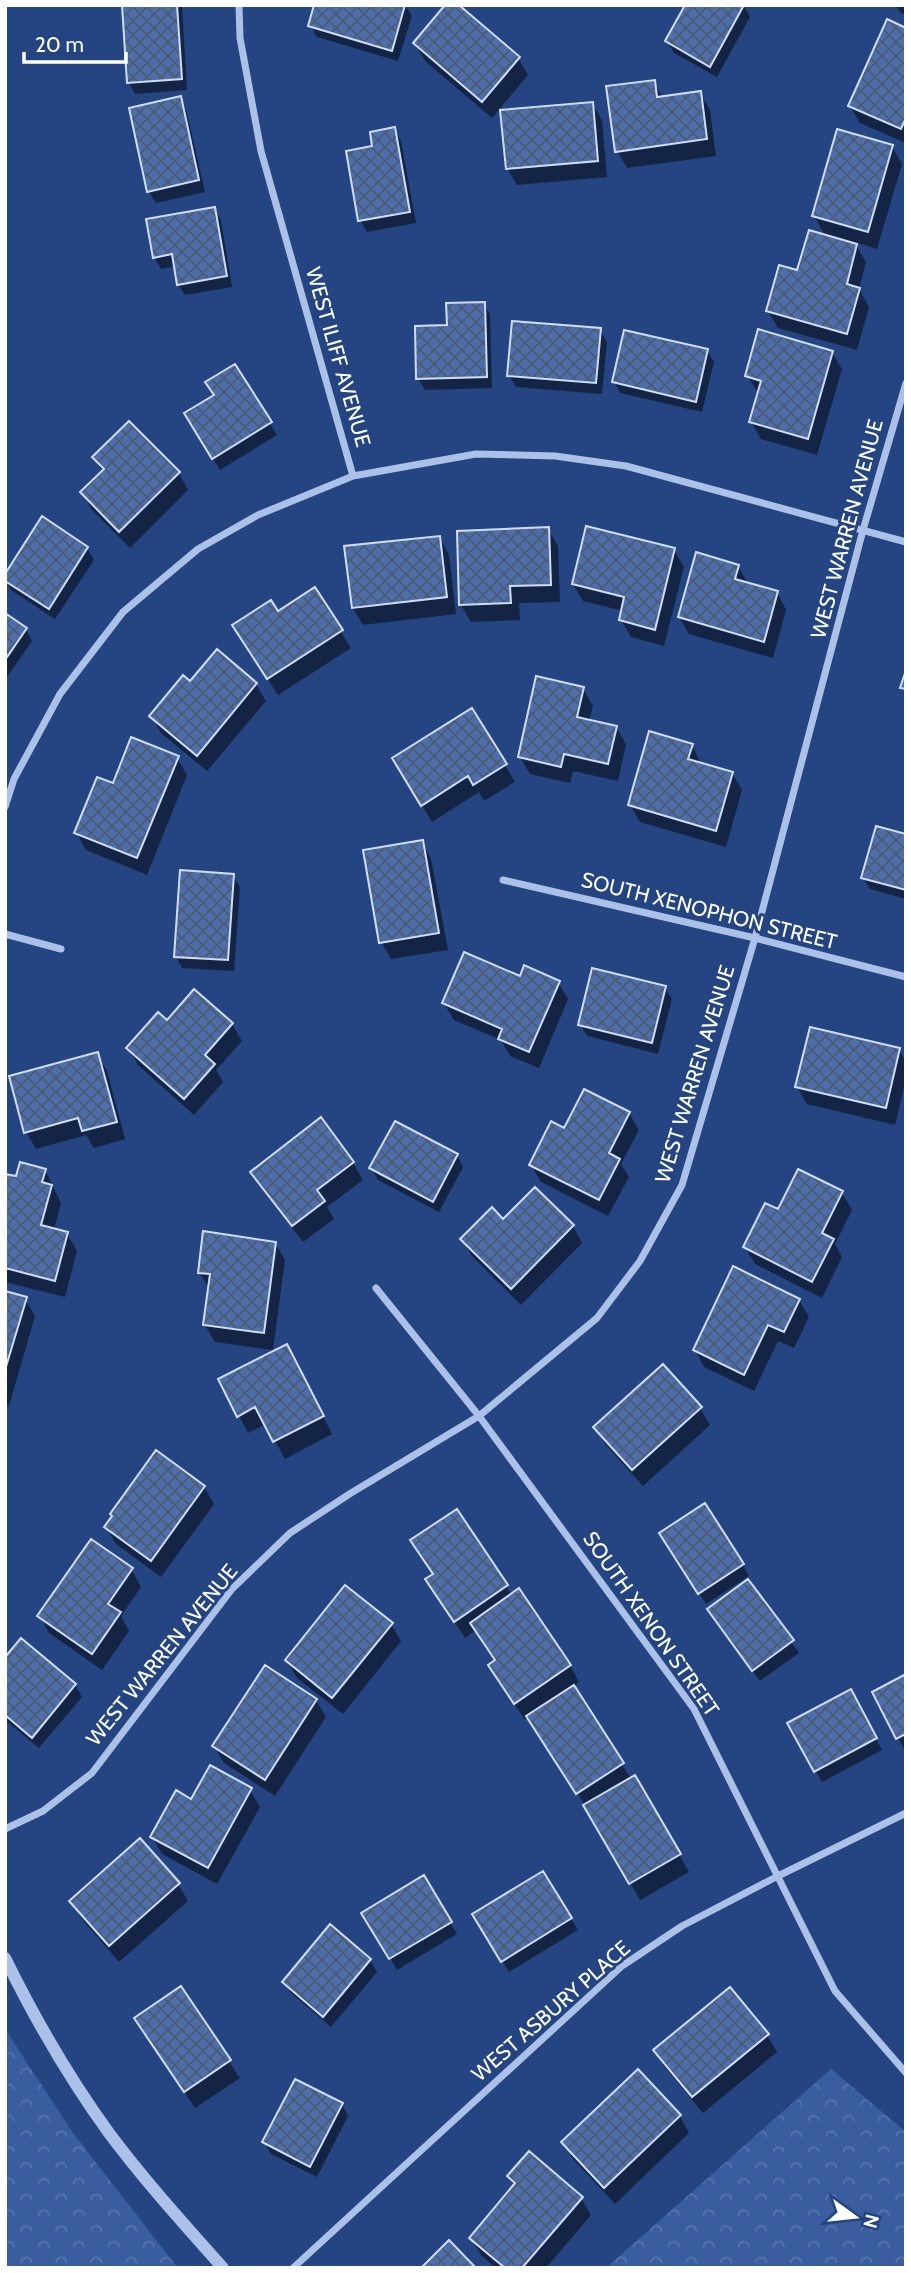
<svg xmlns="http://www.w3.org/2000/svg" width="911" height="2273" font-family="Cabin,sans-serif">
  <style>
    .park { fill: url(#park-crowns) }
    .shadow { fill: #0007 }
    .building { fill: url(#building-cross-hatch); stroke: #cfddf5; stroke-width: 2 }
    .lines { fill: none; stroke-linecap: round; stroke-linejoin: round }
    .minor { stroke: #acc1e7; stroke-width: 7 }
    .tertiary { stroke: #acc1e7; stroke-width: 12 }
    .labels { text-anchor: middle; stroke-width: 6; stroke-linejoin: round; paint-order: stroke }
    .street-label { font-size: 21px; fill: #fff; stroke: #244581 }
  </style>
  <defs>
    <pattern id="park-crowns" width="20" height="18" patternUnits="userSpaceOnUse" patternTransform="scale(1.75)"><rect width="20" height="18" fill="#395d9f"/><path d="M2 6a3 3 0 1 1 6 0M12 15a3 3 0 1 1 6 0" fill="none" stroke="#5775ad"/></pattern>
    <pattern id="building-cross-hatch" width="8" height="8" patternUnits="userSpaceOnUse" patternTransform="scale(1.75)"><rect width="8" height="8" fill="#4d6eaa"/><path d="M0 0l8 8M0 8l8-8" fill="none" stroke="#4c5a72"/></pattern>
  </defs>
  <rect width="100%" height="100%" fill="#244581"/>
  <!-- park -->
  <path class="park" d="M 5,2029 L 73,2133 L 178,2268 L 5,2268 Z
    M 831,2069 L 906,2132 L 906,2268 L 606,2268 Z"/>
  <!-- shadow -->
  <path class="shadow" d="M 124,5 L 182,5 L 187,90 L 135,94 L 129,82 Z
    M 316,5 L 405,5 L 412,16 L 398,61 L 317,37 L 310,25 Z
    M 896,5 L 906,5 L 906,15 L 900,12 Z
    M 744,6 L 750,17 L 717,77 L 674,53 L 667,41 Z
    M 906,30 L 906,143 L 860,123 L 850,106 Z
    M 415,44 L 518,58 L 528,75 L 492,118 L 425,61 Z
    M 654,82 L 663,98 L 700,93 L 710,110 L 716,156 L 627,168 L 617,151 Z
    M 180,98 L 186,109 L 205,192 L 156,203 L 149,192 L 131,109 Z
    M 592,103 L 602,120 L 607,177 L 517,185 L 507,168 Z
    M 395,129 L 401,141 L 416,223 L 367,232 L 360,220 L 374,147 Z
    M 892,146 L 902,164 L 877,249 L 854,242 L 866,262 L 859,289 L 869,307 L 857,350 L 778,328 L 768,311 L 826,237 L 814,216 Z
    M 214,209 L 221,220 L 232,287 L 185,295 L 178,284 L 175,266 L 161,269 L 154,257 Z
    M 484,303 L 490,315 L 492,388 L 425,390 L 418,378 L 449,327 Z
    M 600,330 L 607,342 L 602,394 L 516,387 L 509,375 Z
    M 707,351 L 714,362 L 702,412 L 620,393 L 614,381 Z
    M 832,352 L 842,369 L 817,455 L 761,439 L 751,422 L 759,394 L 747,376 Z
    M 235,366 L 277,435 L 220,470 L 186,414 L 216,396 Z
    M 129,423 L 179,473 L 188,490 L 130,548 L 92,510 L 82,493 L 103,472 L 94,458 Z
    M 548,529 L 558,546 L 560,602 L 519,603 L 520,620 L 471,622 L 461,605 Z
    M 440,538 L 449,555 L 456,614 L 363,625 L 353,608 Z
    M 87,548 L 94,560 L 55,619 L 11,590 L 5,580 Z
    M 674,550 L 684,567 L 664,646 L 631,637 L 621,620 L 623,611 L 583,601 L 573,584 Z
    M 738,566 L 748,584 L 777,592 L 786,610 L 773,658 L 689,634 L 679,617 Z
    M 314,589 L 351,648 L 278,695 L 244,642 Z
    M 5,616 L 26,630 L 32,641 L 5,680 Z
    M 190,684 L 256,684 L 266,701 L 207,771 L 161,733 L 151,716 Z
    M 583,689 L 593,706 L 589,721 L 616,727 L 626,744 L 618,781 L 573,771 L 570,783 L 530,774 L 520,757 Z
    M 692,745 L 701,764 L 732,773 L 742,790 L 726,847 L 640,822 L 630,805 Z
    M 177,758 L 187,775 L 147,875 L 86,850 L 76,832 L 114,786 Z
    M 394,758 L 505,765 L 515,782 L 484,801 L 479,792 L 432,822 Z
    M 906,836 L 906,899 L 870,889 L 863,878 Z
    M 422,842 L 431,859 L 448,950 L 391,959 L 381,942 Z
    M 233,876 L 240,887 L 234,971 L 182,968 L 176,956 Z
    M 520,978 L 558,982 L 568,999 L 539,1068 L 510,1056 L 501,1040 L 454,1020 L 444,1003 Z
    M 665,988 L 672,999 L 658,1054 L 587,1036 L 580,1024 Z
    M 168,1023 L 232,1024 L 242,1041 L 216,1070 L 223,1082 L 194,1115 L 138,1065 L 128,1048 Z
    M 899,1050 L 906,1062 L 906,1079 L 895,1125 L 807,1104 L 797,1087 Z
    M 97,1054 L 107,1071 L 125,1139 L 94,1148 L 86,1135 L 36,1149 L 26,1132 Z
    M 629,1113 L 639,1130 L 621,1164 L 629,1177 L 608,1216 L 541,1182 L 531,1165 L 565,1130 Z
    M 457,1155 L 463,1167 L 439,1212 L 378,1180 L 371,1168 Z
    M 353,1163 L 363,1180 L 327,1207 L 334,1219 L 303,1242 L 262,1189 L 252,1172 Z
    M 45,1170 L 61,1203 L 54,1230 L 67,1234 L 77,1251 L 65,1297 L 5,1282 L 5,1176 L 18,1179 Z
    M 842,1193 L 852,1210 L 835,1244 L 842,1257 L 822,1298 L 755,1264 L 745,1247 L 778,1212 Z
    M 503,1221 L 573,1226 L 582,1243 L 521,1305 L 472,1256 L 462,1239 Z
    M 275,1243 L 285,1260 L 273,1350 L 215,1342 L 205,1325 L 210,1290 L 199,1272 Z
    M 5,1293 L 25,1299 L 35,1316 L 9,1406 L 5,1405 Z
    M 799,1300 L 809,1317 L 794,1348 L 778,1341 L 754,1391 L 704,1367 L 695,1350 Z
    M 296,1363 L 332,1434 L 285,1459 L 266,1424 L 248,1433 L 239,1416 Z
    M 700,1408 L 710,1425 L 643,1486 L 605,1444 L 595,1427 Z
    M 204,1487 L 214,1504 L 161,1577 L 116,1544 L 106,1527 Z
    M 668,1545 L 743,1565 L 749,1576 L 706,1604 Z
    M 132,1570 L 141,1587 L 121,1616 L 129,1631 L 102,1670 L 49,1633 L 40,1616 Z
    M 427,1580 L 506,1586 L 512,1595 L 570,1665 L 579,1682 L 573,1687 L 631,1779 L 635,1777 L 689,1872 L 640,1900 L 588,1810 L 529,1717 L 525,1720 L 500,1683 L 490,1666 L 496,1661 L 476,1630 L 465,1638 Z
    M 748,1581 L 799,1653 L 760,1681 L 716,1621 Z
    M 391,1624 L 401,1641 L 343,1714 L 297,1678 L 287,1661 Z
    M 5,1660 L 75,1685 L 82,1697 L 39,1748 L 5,1720 Z
    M 906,1676 L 906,1748 L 904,1749 L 898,1738 Z
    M 850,1691 L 882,1750 L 822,1782 L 790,1724 Z
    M 316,1700 L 326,1717 L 275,1796 L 224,1763 L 214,1746 Z
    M 250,1790 L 260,1807 L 217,1884 L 162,1854 L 152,1837 L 191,1801 Z
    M 543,1873 L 578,1930 L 509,1972 L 474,1915 Z
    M 423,1877 L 457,1934 L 397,1970 L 364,1913 Z
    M 178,1884 L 188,1901 L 119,1962 L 81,1918 L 71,1901 Z
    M 330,1927 L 370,1960 L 377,1972 L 331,2027 L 291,1993 L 284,1982 Z
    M 180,1988 L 240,2078 L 195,2108 L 136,2019 Z
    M 767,2035 L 777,2052 L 703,2113 L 665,2067 L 655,2050 Z
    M 342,2104 L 348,2116 L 317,2177 L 271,2154 L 264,2142 Z
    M 680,2116 L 689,2133 L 615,2204 L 573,2159 L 563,2142 Z
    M 510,2176 L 581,2198 L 591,2215 L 546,2268 L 496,2268 L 481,2255 L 471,2238 L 515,2186 Z"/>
  <!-- building -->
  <path class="building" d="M 122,5 L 177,5 L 182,79 L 127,83 Z
    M 314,5 L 405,5 L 392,51 L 308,26 Z
    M 445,5 L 459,5 L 520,57 L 482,102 L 413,43 Z
    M 685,5 L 744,5 L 710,67 L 665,41 Z
    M 887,19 L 906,28 L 906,118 L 901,129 L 848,106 Z
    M 655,80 L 657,97 L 701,91 L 707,139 L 615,152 L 606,86 Z
    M 181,96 L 199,180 L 147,192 L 129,108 Z
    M 593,102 L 598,161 L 506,169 L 500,110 Z
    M 395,127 L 410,212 L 358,221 L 346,151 L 372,146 L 370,132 Z
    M 837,129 L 893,145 L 868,232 L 812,216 Z
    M 215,207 L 227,276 L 177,285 L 172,254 L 153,258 L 146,219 Z
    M 809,230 L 857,244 L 847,284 L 860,288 L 847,334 L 766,311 L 779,265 L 797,270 Z
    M 485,302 L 487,377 L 416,379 L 415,326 L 447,325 L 446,303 Z
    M 512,321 L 601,328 L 596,383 L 507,376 Z
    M 758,329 L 833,351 L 808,439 L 749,422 L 761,381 L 745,376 Z
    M 624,330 L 708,349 L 696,402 L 612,382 Z
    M 235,364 L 272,422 L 212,459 L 184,413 L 214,395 L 205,382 Z
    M 129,421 L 180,472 L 119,532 L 80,492 L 104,469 L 92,457 Z
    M 42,516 L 88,547 L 49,609 L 5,581 L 5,574 Z
    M 586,526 L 675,548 L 655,630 L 619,620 L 624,597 L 572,584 Z
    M 549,527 L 551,585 L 510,586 L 511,603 L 459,605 L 457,531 Z
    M 440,536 L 447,597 L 352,608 L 344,546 Z
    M 696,552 L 739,565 L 735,579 L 778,591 L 764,642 L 678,617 Z
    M 315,587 L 343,630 L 267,679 L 232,625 L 271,600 L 278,611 Z
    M 5,613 L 27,628 L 5,660 Z
    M 217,649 L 257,683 L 197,756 L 149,716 L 183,675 L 190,681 Z
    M 906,670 L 906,689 L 900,688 Z
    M 536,676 L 584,687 L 577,717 L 617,726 L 608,764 L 564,754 L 561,767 L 518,757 Z
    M 472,708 L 507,764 L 473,785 L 468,776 L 421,806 L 392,758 Z
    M 649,731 L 693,744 L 688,759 L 733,772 L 716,831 L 628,805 Z
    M 131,737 L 179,756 L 137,858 L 74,833 L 97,777 L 113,783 Z
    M 876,826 L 906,834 L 906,890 L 861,878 Z
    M 423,840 L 439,933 L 379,943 L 363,850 Z
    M 180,870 L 234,874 L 228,960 L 174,957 Z
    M 464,952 L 520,976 L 524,965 L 560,981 L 529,1052 L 498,1039 L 502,1029 L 442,1003 Z
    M 592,968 L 666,986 L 652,1043 L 578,1025 Z
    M 194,989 L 233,1023 L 205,1055 L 215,1064 L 184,1099 L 126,1048 L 158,1012 L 167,1020 Z
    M 810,1027 L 900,1048 L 886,1108 L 795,1087 Z
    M 98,1052 L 117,1122 L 82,1131 L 78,1118 L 24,1133 L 9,1076 Z
    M 584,1089 L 630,1112 L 609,1153 L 620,1159 L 599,1200 L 529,1165 L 551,1121 L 564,1128 Z
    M 321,1117 L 354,1162 L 317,1190 L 325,1201 L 292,1226 L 250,1172 Z
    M 395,1121 L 458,1154 L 433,1202 L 369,1168 Z
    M 20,1162 L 46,1169 L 42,1182 L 52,1185 L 41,1225 L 68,1232 L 55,1281 L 5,1268 L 5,1174 L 16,1176 Z
    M 798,1169 L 843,1191 L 822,1233 L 834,1239 L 812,1282 L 743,1247 L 765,1203 L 778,1209 Z
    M 535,1187 L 574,1225 L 511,1289 L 460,1239 L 492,1207 L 503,1219 Z
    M 203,1231 L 276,1242 L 264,1333 L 203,1325 L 210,1274 L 198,1273 Z
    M 733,1266 L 800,1299 L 784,1332 L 768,1325 L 744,1375 L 693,1350 Z
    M 5,1291 L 27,1297 L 5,1370 Z
    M 287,1344 L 324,1416 L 273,1442 L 255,1407 L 237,1417 L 218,1379 Z
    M 663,1364 L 702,1407 L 632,1470 L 593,1427 Z
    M 156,1450 L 205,1486 L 151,1561 L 104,1527 L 112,1516 L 110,1514 Z
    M 705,1503 L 744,1564 L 698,1594 L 659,1533 Z
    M 457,1509 L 508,1585 L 454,1622 L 425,1579 L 433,1574 L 410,1540 Z
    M 91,1539 L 133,1568 L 108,1604 L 121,1612 L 92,1654 L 37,1616 Z
    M 748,1579 L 794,1640 L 752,1671 L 707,1609 Z
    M 345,1585 L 393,1623 L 332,1698 L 285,1660 Z
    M 519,1588 L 571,1665 L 514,1704 L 488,1665 L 495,1660 L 470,1623 Z
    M 21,1638 L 76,1684 L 32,1738 L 5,1715 L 5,1657 Z
    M 265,1665 L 317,1699 L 265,1780 L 212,1746 Z
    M 906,1674 L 906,1734 L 896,1739 L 872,1692 Z
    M 574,1685 L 624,1763 L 576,1794 L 526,1716 Z
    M 851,1689 L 877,1738 L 814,1772 L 787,1723 Z
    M 210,1765 L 252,1788 L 208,1868 L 150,1837 L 176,1790 L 191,1799 Z
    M 635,1775 L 681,1854 L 629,1884 L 583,1805 Z
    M 140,1838 L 180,1883 L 109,1946 L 69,1901 Z
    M 543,1871 L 572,1918 L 501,1962 L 472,1914 Z
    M 424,1875 L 452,1922 L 389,1959 L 361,1913 Z
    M 330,1924 L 371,1959 L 323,2017 L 282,1982 Z
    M 181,1986 L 231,2060 L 184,2092 L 134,2018 Z
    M 730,1987 L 769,2034 L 692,2097 L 653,2050 Z
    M 638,2069 L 681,2115 L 604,2188 L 561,2142 Z
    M 295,2079 L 343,2103 L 310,2167 L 262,2142 Z
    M 529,2151 L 583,2197 L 522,2268 L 505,2268 L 469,2238 L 515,2183 L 507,2176 Z
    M 449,2240 L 476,2268 L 421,2268 Z"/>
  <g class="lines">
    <!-- minor -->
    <path class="minor" d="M 239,5 L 240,38 L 261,151 L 353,476
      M 5,807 L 14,779 L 60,694 L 123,612 L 198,549 L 258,515 L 353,476 L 476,454 L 555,456 L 626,466 L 906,542
      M 503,880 L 755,938 L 906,977
      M 5,934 L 61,949
      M 376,1288 L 479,1416 L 694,1709 L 835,1991 L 906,2073
      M 5,1829 L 43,1811 L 92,1773 L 232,1589 L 290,1533 L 351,1493 L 479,1416 L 597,1318 L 640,1261 L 682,1185 L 755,938 L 863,530 L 906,383
      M 293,2268 L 622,1966 L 682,1926 L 778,1876 L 906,1813"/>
    <!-- tertiary -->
    <path class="tertiary" d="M 5,1958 C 35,2019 69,2078 109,2133 C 144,2180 184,2224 223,2268"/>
  </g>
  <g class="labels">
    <!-- street labels -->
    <g class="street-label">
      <text transform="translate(338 357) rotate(74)" y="7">WEST ILIFF AVENUE</text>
      <text transform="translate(847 529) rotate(-75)" y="7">WEST WARREN AVENUE</text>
      <text transform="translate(709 911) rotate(14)" y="7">SOUTH XENOPHON STREET</text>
      <text transform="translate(695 1074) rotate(-73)" y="7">WEST WARREN AVENUE</text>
      <text transform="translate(651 1624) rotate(55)" y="7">SOUTH XENON STREET</text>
      <text transform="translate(162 1655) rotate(-51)" y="7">WEST WARREN AVENUE</text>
      <text transform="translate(551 2011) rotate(-41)" y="7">WEST ASBURY PLACE</text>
    </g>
  </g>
  <!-- border -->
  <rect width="911" height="2273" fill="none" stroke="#ffffff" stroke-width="14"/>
  <!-- north arrow -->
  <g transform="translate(855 2217) rotate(105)" stroke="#244581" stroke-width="5" paint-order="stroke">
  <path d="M0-5L12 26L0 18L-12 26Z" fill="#ffffff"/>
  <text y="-10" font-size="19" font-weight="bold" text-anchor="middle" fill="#ffffff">N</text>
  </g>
  <!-- scale -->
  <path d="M24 52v10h102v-10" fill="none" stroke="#ffffff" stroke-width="3.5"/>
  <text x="35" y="52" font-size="21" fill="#ffffff" stroke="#244581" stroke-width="5" paint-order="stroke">20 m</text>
</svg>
